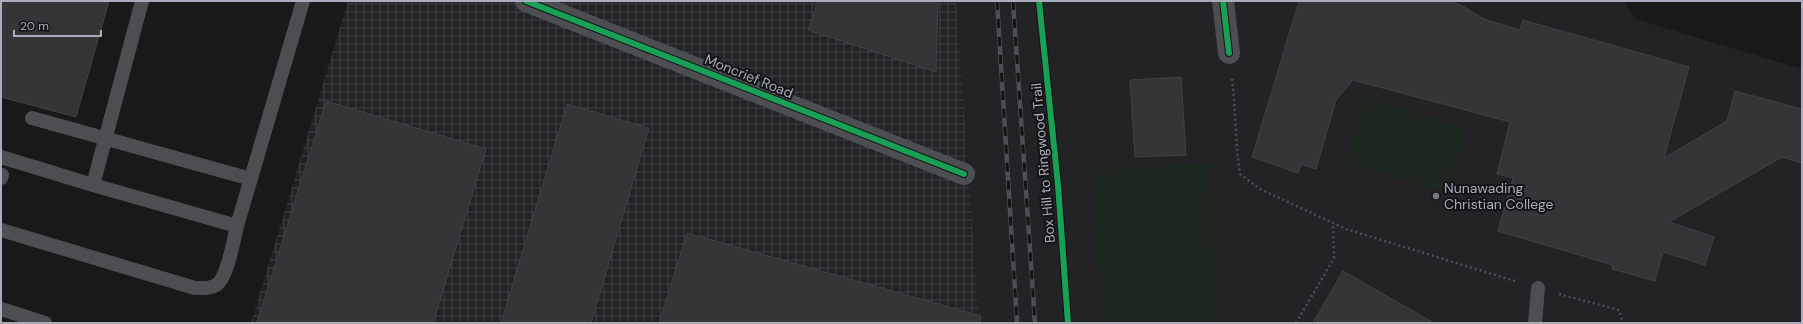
<svg xmlns="http://www.w3.org/2000/svg" width="1803" height="324" viewBox="0 0 1803 324" font-family="'DM Sans',sans-serif">
<defs>
<pattern id="industrial-grid" width="8" height="8" patternUnits="userSpaceOnUse"><rect width="8" height="8" fill="#232225"/><path d="M0 4h8M4 0v8" fill="none" stroke="#403f43"/></pattern>
</defs>
<rect width="100%" height="100%" fill="#191919"/>
<path fill="#232225" d="M 956,1 L 1625,1 L 1635,19 L 1802,69 L 1802,323 L 979,323 Z"/>
<path fill="url(#industrial-grid)" d="M 348,1 L 956,1 L 979,323 L 251,323 Z"/>
<path fill="#1e2720" d="M 1366,98 L 1466,128 L 1447,192 L 1346,162 Z
M 1210,163 L 1219,323 L 1102,323 L 1093,171 Z"/>
<path fill="#353537" stroke="#414245" d="M 1,1 L 109,1 L 76,117 L 1,97 Z
M 818,1 L 938,1 L 936,72 L 808,30 Z
M 1299,1 L 1450,1 L 1464,7 L 1484,19 L 1520,30 L 1523,20 L 1689,67 L 1664,158 L 1727,121 L 1735,91 L 1802,109 L 1802,163 L 1782,157 L 1669,222 L 1714,237 L 1705,265 L 1663,252 L 1655,281 L 1612,269 L 1613,265 L 1498,231 L 1513,178 L 1497,174 L 1510,122 L 1353,80 L 1336,100 L 1316,169 L 1301,164 L 1298,173 L 1252,157 Z
M 1181,77 L 1186,155 L 1135,157 L 1130,80 Z
M 326,101 L 486,149 L 433,323 L 257,323 Z
M 567,104 L 649,128 L 591,323 L 501,323 Z
M 687,233 L 981,316 L 980,323 L 659,323 Z
M 1343,271 L 1434,323 L 1313,323 Z"/>
<g fill="none" stroke-linecap="round" stroke-linejoin="round">
<path stroke="#4f4f54" stroke-width="2.5" stroke-dasharray="2 3" stroke-linecap="butt" d="M 1232,79 C 1236,111 1235,142 1240,174 L 1260,189 L 1346,229 L 1518,282
M 1559,294 L 1619,310 L 1623,323
M 1296,323 L 1334,258 L 1333,223"/>
<path stroke="#4d4e52" stroke-width="14" d="M 32,118 L 251,179
M 1,157 L 93,185
M 1,178 L 2,175
M 237,226 L 303,1
M 1,230 L 195,288 C 202,288 210,289 216,285 C 227,279 234,239 237,226 L 93,185 L 142,1
M 1,309 L 45,323
M 1535,323 L 1538,288"/>
<path stroke="#4d4e52" stroke-width="22" d="M 526,1 L 964,174
M 1223,1 L 1229,53"/>
<g stroke="#4d4e51" stroke-width="4.5">
<path id="rail" d="M 997,1 L 1017,323
M 1013,1 L 1035,323"/>
</g>
<use href="#rail" stroke="#131315" stroke-width="3" stroke-dasharray="9" stroke-linecap="butt"/>
<g stroke="#131315" stroke-width="8">
<path id="cycleway" d="M 526,1 L 964,174
M 1039,1 L 1058,185 L 1068,323
M 1223,1 L 1229,53"/>
</g>
<use href="#cycleway" stroke="#1a9f57" stroke-width="6"/>
</g>
<circle fill="#777982" stroke="#131315" stroke-width="1.5" cx="1436" cy="196" r="4"/>
<g text-anchor="middle" dominant-baseline="central" stroke-width="4" stroke-linejoin="round" paint-order="stroke">
<g font-size="14" fill="#a9adbb" stroke="#131315">
<text transform="translate(749 76) rotate(22)">Moncrief Road</text>
<text transform="translate(1043 163) rotate(-95)">Box Hill to Ringwood Trail</text>
</g>
<g font-size="14" fill="#a9adbb" stroke="#131315" text-anchor="start">
<text x="1444" y="188">Nunawading<tspan x="1444" dy="16">Christian College</tspan></text>
</g>
</g>
<rect width="1803" height="324" fill="none" stroke="#a9adbb" stroke-width="4"/>
<path d="M14 30v6h87v-6" fill="none" stroke="#a9adbb" stroke-width="2"/>
<text x="20" y="30" font-size="12" fill="#a9adbb" stroke="#131315" stroke-width="3" paint-order="stroke">20 m</text>
</svg>
